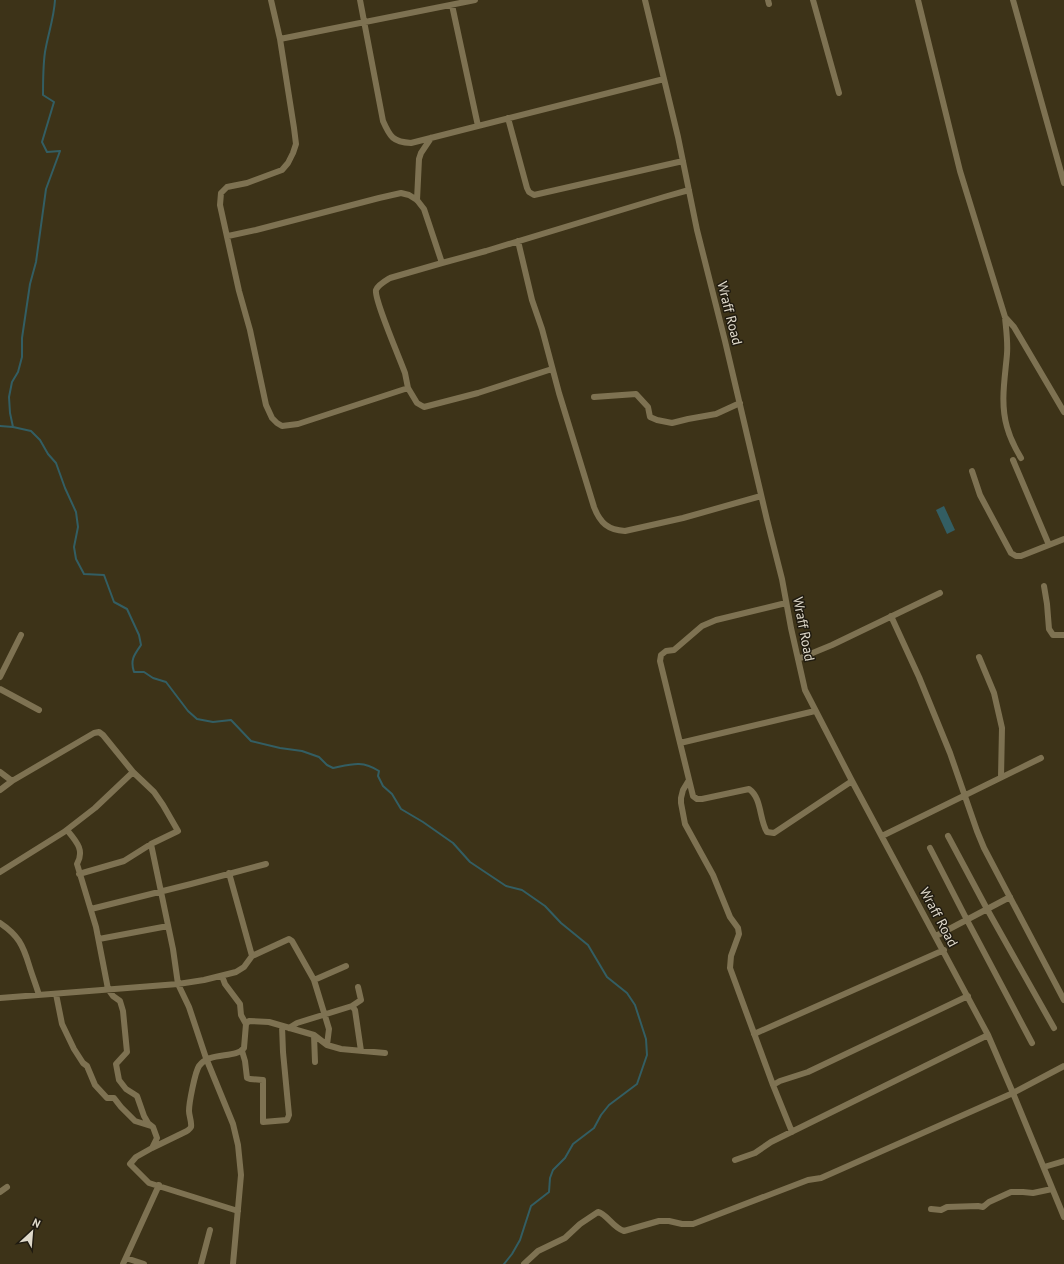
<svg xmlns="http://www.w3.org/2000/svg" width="1064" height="1264" viewBox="0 0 1064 1264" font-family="'PT Sans',sans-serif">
<rect width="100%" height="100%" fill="#3d3318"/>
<path fill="#335e63" d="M 944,506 L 955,530 L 947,534 L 936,510 Z"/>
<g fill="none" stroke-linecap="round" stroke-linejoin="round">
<path stroke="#335e63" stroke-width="2" d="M 0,426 L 13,427 L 31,431 L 40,440 L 48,454 L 56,463 L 65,488 L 76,512 L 78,527 L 74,547 L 76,559 L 84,574 L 104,575 L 114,602 L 127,609 L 139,635 L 141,645 C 134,655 130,660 134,672 L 144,672 L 153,678 L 166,682 L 188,711 L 197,719 L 213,722 L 231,720 L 251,741 L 280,748 L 302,751 L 319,757 L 327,765 L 333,768 C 352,764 362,760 379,771 L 378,776 L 383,786 L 392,794 L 401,809 L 423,822 L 453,843 L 470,862 L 506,886 L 522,890 L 545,906 L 561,923 L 588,945 L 607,977 L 627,993 L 635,1005 L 646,1039 L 647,1055 L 637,1084 L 609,1105 L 601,1115 L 594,1128 L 573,1144 L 565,1158 L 553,1170 L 550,1178 L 549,1192 L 531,1206 L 520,1240 L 512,1254 L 504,1264
M 13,427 L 10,413 L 9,397 L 12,382 L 18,372 L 22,357 L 22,338 L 30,284 L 36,262 L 46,189 L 60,151 L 47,152 L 42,142 L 54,102 L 43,95 C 43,81 43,66 45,52 C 48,34 54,18 55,0"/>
<path stroke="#7e7252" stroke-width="6" d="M 271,0 L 280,39 L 294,128 L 296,144 L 293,153 L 288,163 L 282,170 L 247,183 L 227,187 L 221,193 L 220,205 L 239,291 L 250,330 L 266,405 L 272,418 L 277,423 L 282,426 L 298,424 L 408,388 C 407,383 406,378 405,373 C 400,359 374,299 376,290 C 378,285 385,281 390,278 L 442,263
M 360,0 L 383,121 C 390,137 393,142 411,143 L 664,79
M 645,0 L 678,137 L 697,230 L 725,341 L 767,520 L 782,579 L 791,628 L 805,690 L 852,781 L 988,1035 L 1013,1093 L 1064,1217
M 768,0 L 769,4
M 813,0 L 839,93
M 918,0 L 960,171 L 1005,317 C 1006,329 1008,341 1007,354 C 1005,378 1000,403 1007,427 C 1010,438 1015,448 1021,458
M 1013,0 L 1064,183
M 452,5 L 478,126
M 280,39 L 475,0
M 508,118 L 527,188 L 529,192 L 534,195 L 683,161
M 417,200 L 419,159 L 421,153 L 431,138
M 228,236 L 256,230 L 379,198 L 401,193 L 409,195 L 417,200 L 424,209 L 442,263 L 486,251 L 664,197 L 689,190
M 518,241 L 532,300 L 542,329 L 559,393 L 594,507 C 600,523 608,530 625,531 L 683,518 L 761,496
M 1005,317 L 1014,327 L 1064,412
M 408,388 L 417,403 L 424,407 L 478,393 L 552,369
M 594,397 L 636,394 L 648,407 L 650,417 L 657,420 L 672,423 L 688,419 L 716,414 L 740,403
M 1013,460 L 1049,545
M 972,471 L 980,495 L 1011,553 L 1016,556 L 1021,556 L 1064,539
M 1044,586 L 1047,604 L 1049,629 L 1053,635 L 1064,635
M 786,603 L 716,620 L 702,626 L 674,650 L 666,651 L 661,655 L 660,661 L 693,796 L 697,799 L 702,799 L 749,789 C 762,798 759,819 767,832 L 774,833 L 852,781
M 891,616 L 919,677 L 950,753 L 977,831 L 984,848 L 1064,1000
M 979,657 L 994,693 L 1002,728 L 1001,777
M 798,659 L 832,645 L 940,593
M 0,677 L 21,635
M 0,689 L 39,710
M 680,743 L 815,711
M 0,772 L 12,781
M 689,780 L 683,790 L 681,798 L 681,803 L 685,824 L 713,875 L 730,917 L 738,928 L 739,934 L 731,956 L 730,968 L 773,1085 L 792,1132
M 0,790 L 12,781 L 94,733 L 99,732 L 103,735 L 133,772 L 154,792 L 163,805 L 178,831 L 151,844 L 124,861 L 79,874
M 67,830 C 76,841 85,850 77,864 L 96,927 L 108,989 L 113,996 L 120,1001 L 123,1011 L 127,1052 L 116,1064 L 119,1080 L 126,1089 L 137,1096 L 144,1116 L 148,1123 L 153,1127 L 157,1138 L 152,1148 L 136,1157 L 130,1164 L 149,1183 L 238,1211
M 882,836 L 1041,758
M 948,836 L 987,909 L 1054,1028
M 151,844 L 173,949 L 178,984 L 189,1007 L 206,1058 L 233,1124 L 238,1145 L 241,1175 L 233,1264
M 930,848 L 967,920 L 1032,1043
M 0,872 L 64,832 L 95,808 L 133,772
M 229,873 L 252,956
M 91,909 L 191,884 L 266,864
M 0,923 C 18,935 23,945 29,965 C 32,975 36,985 39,995
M 936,936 L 1010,897
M 99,939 L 168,926
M 314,980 L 346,966
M 56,994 L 62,1024 L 74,1049 L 83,1063 L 87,1066 L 95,1085 L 107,1098 L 114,1098 L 121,1107 L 135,1121 L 151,1126
M 0,998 L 178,984 L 204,980 L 236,972 L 244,967 L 252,956 L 289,939 L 292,941 L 314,980 L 329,1029 L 327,1045
M 352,1006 L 361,1000 L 358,987
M 246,1024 L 249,1021 L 269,1022 L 314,1035 L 327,1045 L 341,1049 L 385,1053
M 289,1028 L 297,1023 L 352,1006 L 355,1010 L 361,1051
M 754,1034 L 944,950
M 314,1035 L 315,1062
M 242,1051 L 245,1061 L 247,1078 L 250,1079 L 263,1080 L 263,1122 L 287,1120 L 289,1115 L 283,1052 L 282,1026
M 773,1085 L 780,1081 L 808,1072 L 968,996
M 152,1148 L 187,1131 C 188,1130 190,1129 191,1127 C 192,1122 189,1116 189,1111 C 189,1103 195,1072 199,1066 C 209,1051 236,1059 244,1048 L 246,1024 L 241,1015 L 240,1004 L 225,984 L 222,976
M 735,1160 L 755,1153 L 771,1142 L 988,1035
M 1044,1167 L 1064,1161
M 0,1192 L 7,1187
M 931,1209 L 941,1210 L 947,1207 L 978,1206 L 983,1207 L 989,1202 L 1011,1192 L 1023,1192 L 1033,1193 L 1052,1189
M 126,1258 L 144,1264
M 123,1264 L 159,1185
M 201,1264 L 210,1230
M 524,1264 L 538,1251 L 565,1238 L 580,1224 L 598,1212 C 607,1214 613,1228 624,1231 L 659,1221 L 669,1221 L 682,1224 L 693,1224 L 808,1180 L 821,1178 L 1013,1093 L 1064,1066"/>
</g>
<g text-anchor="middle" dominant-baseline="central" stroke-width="3" stroke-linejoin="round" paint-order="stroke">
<g font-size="14" fill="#dfd9ca" stroke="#201b10">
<text transform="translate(730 313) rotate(76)">Wraff Road</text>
<text transform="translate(804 629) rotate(79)">Wraff Road</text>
<text transform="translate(939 917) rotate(62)">Wraff Road</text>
</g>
</g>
<g transform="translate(32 1232) rotate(26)" stroke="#201b10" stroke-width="3" paint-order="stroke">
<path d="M0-3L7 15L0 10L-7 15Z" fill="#dfd9ca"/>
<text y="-6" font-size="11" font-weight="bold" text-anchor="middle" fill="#dfd9ca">N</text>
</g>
</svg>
